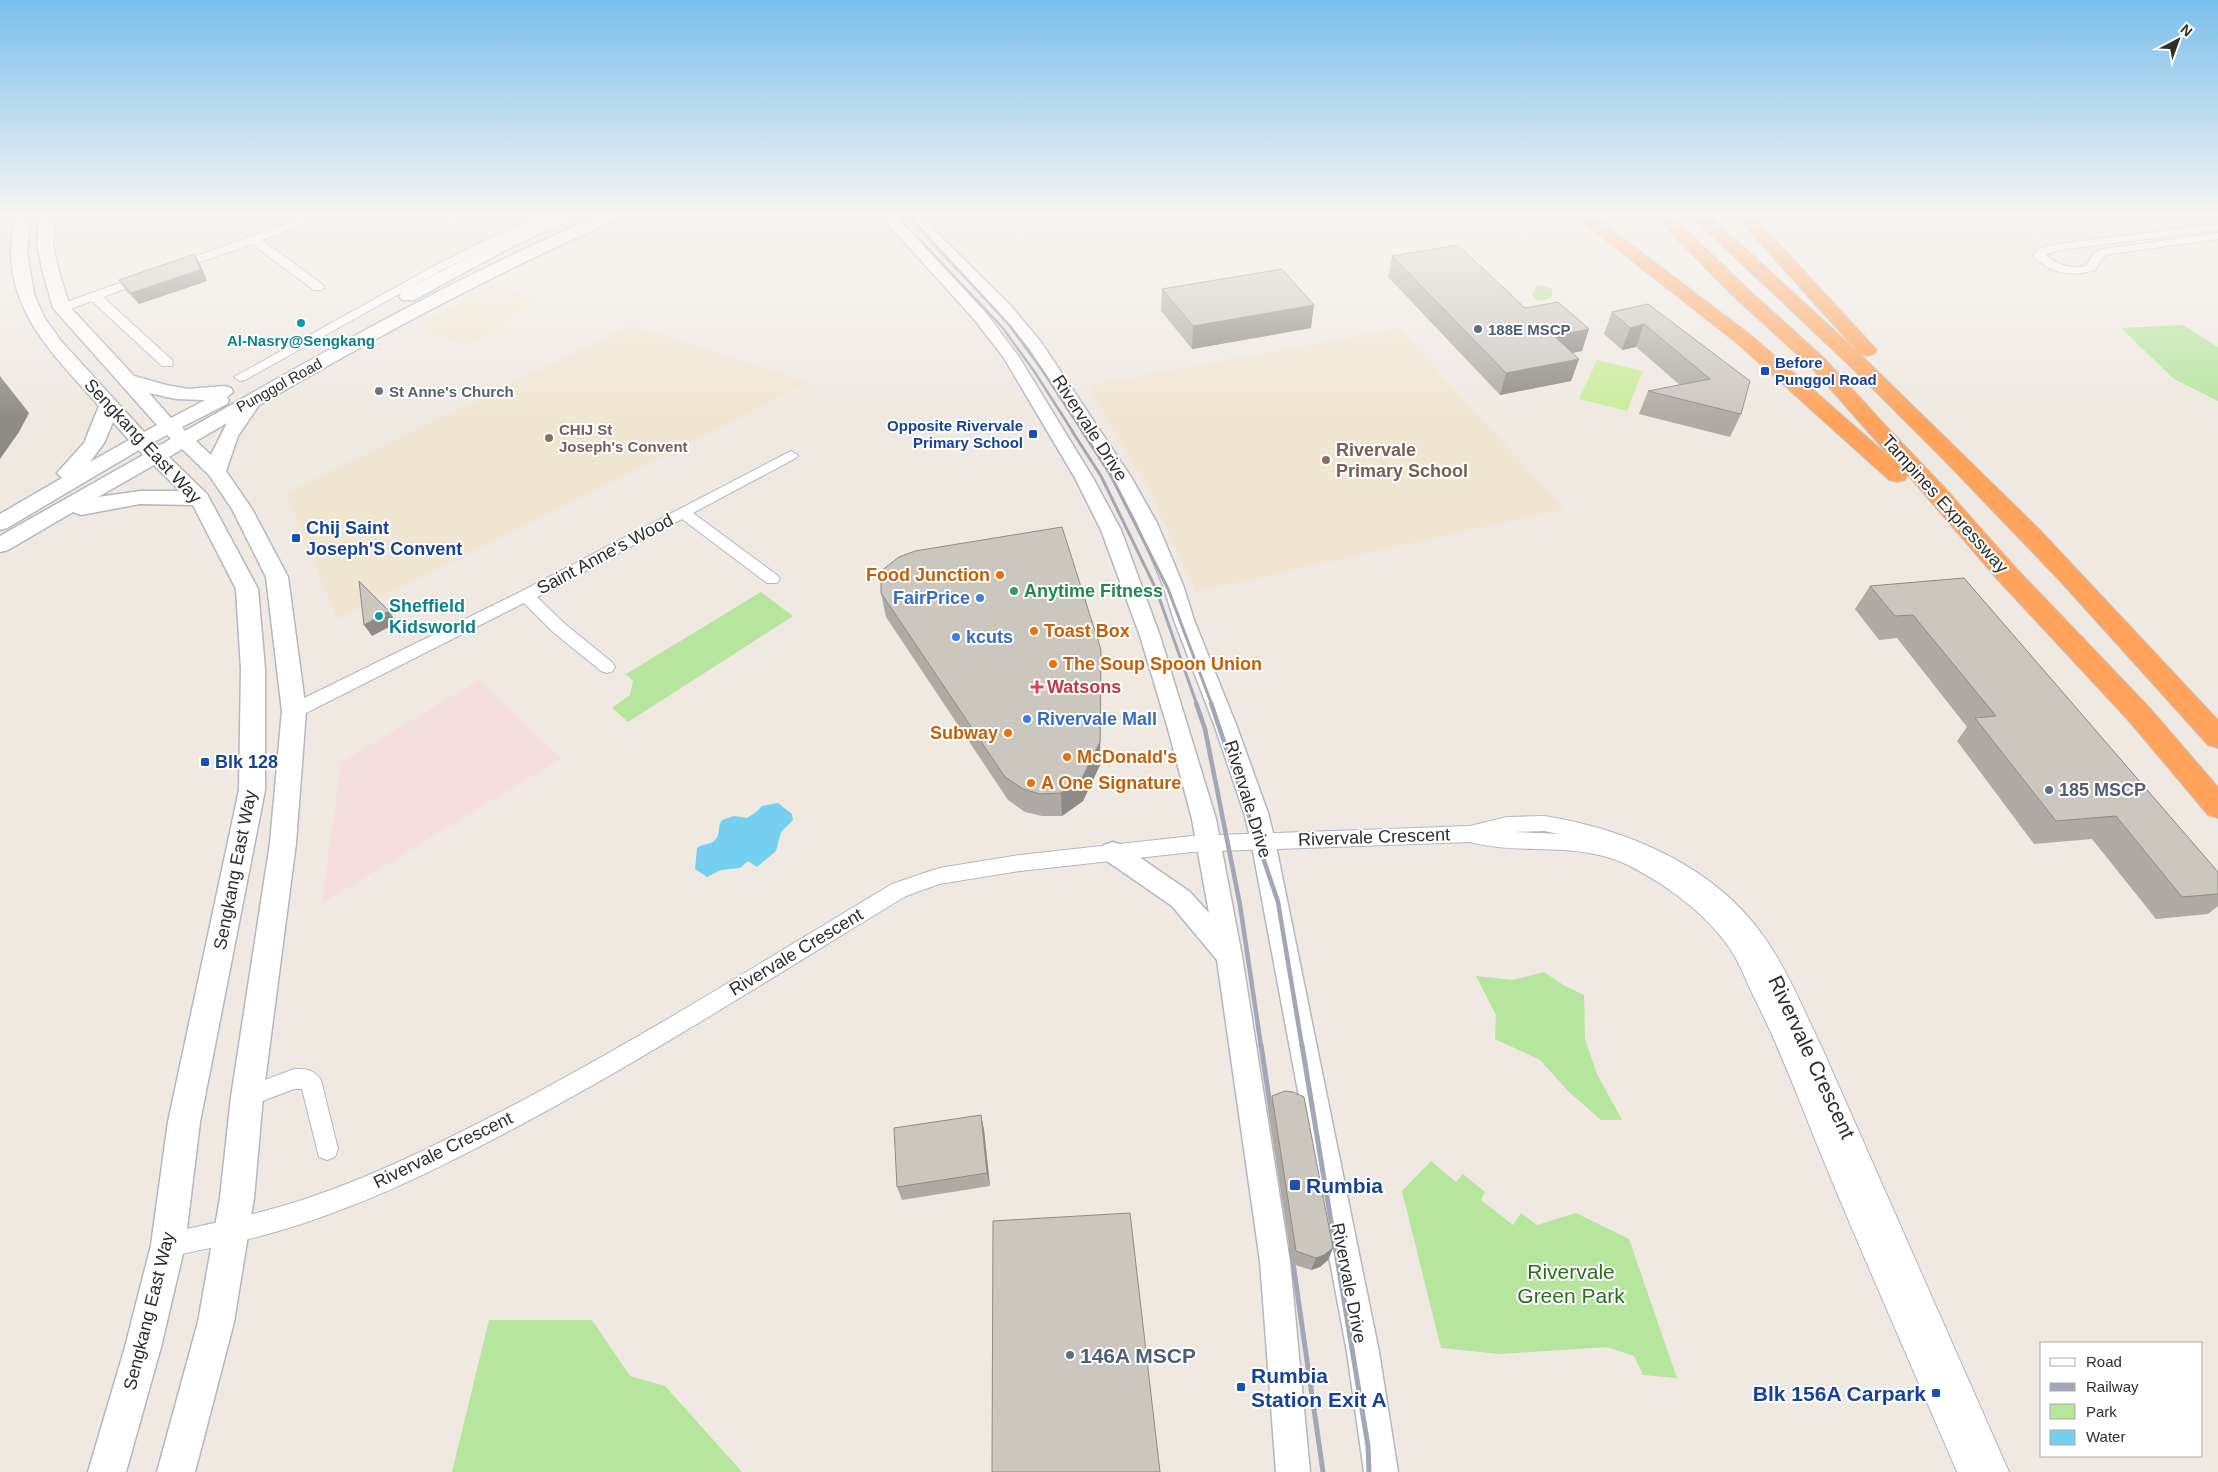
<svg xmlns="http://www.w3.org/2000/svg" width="2218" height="1472" viewBox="0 0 2218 1472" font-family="Helvetica,sans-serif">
<rect width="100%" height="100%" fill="#efe9e1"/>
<path fill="#f0e6d1" d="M 492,285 L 538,300 L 467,346 L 418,327 Z
M 631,325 L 809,383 L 337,619 L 286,493 Z
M 1399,328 L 1564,509 L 1196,592 L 1147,486 L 1088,386 Z"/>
<path fill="#f5dfe0" d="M 479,680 L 561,759 L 322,903 L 341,762 Z"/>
<path fill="#b6e59e" d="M 1541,285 L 1552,289 L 1552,297 L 1543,301 L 1536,300 L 1532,295 L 1535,287 Z
M 2183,325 L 2218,347 L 2218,401 L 2174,379 L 2121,328 Z
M 761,592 L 793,616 L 628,722 L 612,708 L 630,695 L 633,681 L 626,674 Z
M 1544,972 L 1565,986 L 1584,995 L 1585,1039 L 1597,1074 L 1622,1120 L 1601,1120 L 1569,1092 L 1540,1060 L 1495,1039 L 1496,1015 L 1476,976 L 1513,980 Z
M 1431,1161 L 1456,1182 L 1463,1174 L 1485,1192 L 1481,1200 L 1513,1225 L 1521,1213 L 1537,1225 L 1576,1213 L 1629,1239 L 1677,1378 L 1643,1375 L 1634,1356 L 1607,1347 L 1500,1354 L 1441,1348 L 1402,1191 Z
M 489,1320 L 592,1320 L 630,1376 L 665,1386 L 742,1472 L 452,1472 Z"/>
<path fill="#c9ec9a" d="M 1597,360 L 1643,371 L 1627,411 L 1579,399 Z"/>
<path fill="#75cff0" d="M 778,803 L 792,814 L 793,820 L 781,832 L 776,851 L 757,867 L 748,861 L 740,868 L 721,870 L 707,877 L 695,869 L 697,848 C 703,843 710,846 716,839 C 721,833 717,826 722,820 L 734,816 L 747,818 L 756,812 L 762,806 Z"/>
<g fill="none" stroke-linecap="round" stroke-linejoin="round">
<g stroke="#b4b7c1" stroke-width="2">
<path id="minor" d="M 315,213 L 332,213 L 262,240 L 322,284 L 324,287 L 322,290 L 314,290 L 252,244 L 180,269 L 172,269 L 170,267 L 172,265 Z
M 432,213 L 445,213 L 459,223 L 457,225 L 449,225 Z
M 542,213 L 558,213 L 442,270 L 245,380 L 240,381 L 234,377 L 434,266 Z
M 2218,224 L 2218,230 L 2058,250 L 2046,255 C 2057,265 2071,269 2086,266 L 2094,253 L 2103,249 L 2218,233 L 2218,239 L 2110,254 L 2103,257 L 2095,270 C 2074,277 2048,274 2033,255 L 2040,248 L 2058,244 Z
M 145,274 L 149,276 L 151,278 L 149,280 L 103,297 L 172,360 L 173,363 L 172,366 L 162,366 L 92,301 L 62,312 L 56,308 L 58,305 Z
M 791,451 L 798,455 L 796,458 L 693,513 L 777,575 L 780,579 L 777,583 L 767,583 L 682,519 L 537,597 L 565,624 L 613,663 L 615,667 L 613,671 L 607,673 L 601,671 L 553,632 L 524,603 L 300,716 L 294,717 L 288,716 L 285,711 L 288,706 L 520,592 Z
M 1544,816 C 1627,829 1715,866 1764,937 C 1788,971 1804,1011 1822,1048 L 2009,1472 L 1957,1472 C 1914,1371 1869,1270 1827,1169 C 1803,1111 1782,1052 1754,997 C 1746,981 1740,964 1731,950 C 1706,913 1667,885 1628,865 C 1577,840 1522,856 1470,842 L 1192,852 L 1020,871 L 939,884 L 906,896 C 779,973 655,1053 524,1123 C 456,1160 386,1195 313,1220 C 266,1237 217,1246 168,1257 L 160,1253 L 156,1245 L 160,1237 L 168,1233 C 217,1222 266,1213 314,1196 C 381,1173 446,1140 510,1107 C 640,1039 765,960 892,884 L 939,868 L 1020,855 L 1192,836 L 1470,826 L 1507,817 ZM 1544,831 L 1559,834 L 1514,832 Z
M 294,1069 C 307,1069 313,1069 321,1080 L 338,1149 L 335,1157 L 327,1160 L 319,1157 L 302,1089 L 294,1089 L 247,1107 L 239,1104 L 236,1097 L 239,1090 Z"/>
</g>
<g stroke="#b4b7c1" stroke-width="3">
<path id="tertiary" d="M 878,213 L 893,213 L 986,313 L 1019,357 L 1093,478 L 1121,530 L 1160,636 L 1216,819 L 1242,956 L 1290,1261 L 1310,1472 L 1276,1472 L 1260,1261 L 1217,960 L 1172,906 L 1104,859 L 1101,852 L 1104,845 L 1113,842 L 1122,845 L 1190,892 L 1209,913 L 1192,819 L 1168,729 L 1140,636 L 1101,530 L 1075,478 L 1004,358 L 974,319 Z
M 902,213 L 917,213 L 1010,305 L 1041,342 L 1131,477 L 1157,523 L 1183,585 L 1194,620 L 1237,727 L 1268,813 L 1275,841 L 1379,1352 L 1398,1472 L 1364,1472 L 1347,1352 L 1251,841 L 1244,813 L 1215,727 L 1174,620 L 1163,585 L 1137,523 L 1113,477 L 1029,348 L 998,311 Z"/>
</g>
<g stroke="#b4b7c1" stroke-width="3">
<path id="secondary" d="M 15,213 L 31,213 L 27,252 L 34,294 L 44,317 L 61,341 L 144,432 L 157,425 L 53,308 L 42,269 L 37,244 L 39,213 L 55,213 L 53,244 L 58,269 L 70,307 L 134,376 L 166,385 L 188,389 L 224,386 L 231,388 L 233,392 L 227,397 L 229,400 L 227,404 L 182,427 L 185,431 C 322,353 460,274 606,213 L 627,213 L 626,216 C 499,270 378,336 259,405 L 238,436 L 226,471 L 252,509 L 288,577 L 306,711 L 296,843 L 263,1097 L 254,1198 L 234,1322 L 195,1472 L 157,1472 L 198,1322 L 220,1198 L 231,1097 L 270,843 L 282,711 L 266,577 L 232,509 L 209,475 L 182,449 L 169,457 L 207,494 L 258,589 L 265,669 L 265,790 L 200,1122 L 185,1245 L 161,1347 L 126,1472 L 88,1472 L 125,1347 L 151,1245 L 168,1122 L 239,790 L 241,669 L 236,589 L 193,505 L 140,504 L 81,515 L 73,512 L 8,550 L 0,552 L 0,536 L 143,455 L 139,450 L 7,528 L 0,530 L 0,514 L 62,478 L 57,473 L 84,443 L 99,406 C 58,359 12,318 11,252 C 11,239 14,226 15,213 ZM 149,393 L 176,399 L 205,400 L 171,418 ZM 113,422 L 129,440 L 90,462 L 104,443 ZM 227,423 L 211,455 L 196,441 ZM 167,435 L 171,439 L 158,446 L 154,442 ZM 154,465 L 180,491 L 140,491 L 98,497 Z
M 560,213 L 581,213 L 580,216 L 513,246 L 414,300 L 402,300 L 399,296 L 402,292 L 501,240 Z"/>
</g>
<g stroke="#c9c9c9" stroke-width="2">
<path id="motorway" d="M 1571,213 L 1590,213 L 1752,336 L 1893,460 L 1811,367 L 1733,296 L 1651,213 L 1669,213 L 1747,288 L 1825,359 L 1885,425 L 1945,488 L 2015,567 L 2148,706 L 2218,787 L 2218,818 L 2208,815 L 2128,720 L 1997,579 L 1908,475 L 1905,480 L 1897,482 L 1889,480 L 1738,344 Z
M 1688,213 L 1707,213 L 1859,353 L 1733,213 L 1751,213 L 1877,350 L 1874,354 L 1867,356 L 1860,354 L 2039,529 L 2218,720 L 2218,748 L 2208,745 L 2060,581 L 1945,461 L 1853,369 Z"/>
</g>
<use href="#minor" fill="#fff" fill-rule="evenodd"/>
<use href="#tertiary" fill="#fff" fill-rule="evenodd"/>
<use href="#secondary" fill="#fff" fill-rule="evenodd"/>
<use href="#motorway" fill="#ffa35c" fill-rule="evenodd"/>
<path stroke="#a3a6b8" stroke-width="2.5" d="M 896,213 L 908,227
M 906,213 L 1010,326 L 1042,370 L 1083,432
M 920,240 L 1002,327 L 1034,371 L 1073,432"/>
<path stroke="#a3a6b8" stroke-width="3" d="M 1072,431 L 1101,476 L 1156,589 L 1197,705
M 1082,431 L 1110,474 L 1168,589 L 1212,705"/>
<path stroke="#a3a6b8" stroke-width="4.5" d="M 1196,703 L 1205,729 L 1240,905 L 1261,1046
M 1211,703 L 1278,902 L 1302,1046"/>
<path stroke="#a3a6b8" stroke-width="5" d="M 1261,1045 L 1272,1118
M 1302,1045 L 1368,1446 L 1369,1472
M 1291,1249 L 1323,1472"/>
</g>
<path fill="#afaba4" d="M 1392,256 L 1582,351 L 1572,353 L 1579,359 L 1571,381 L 1500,395 L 1388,277 Z
M 201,266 L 207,281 L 139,304 L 126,291 L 119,280 Z
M 1162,289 L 1311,328 L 1192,349 L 1161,311 Z
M 1648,304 L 1741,414 L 1730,437 L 1639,414 L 1648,391 L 1680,385 L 1636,347 L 1622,350 L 1604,334 L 1612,312 Z
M 1964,578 L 2218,872 L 2218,906 L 2208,914 L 2156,919 L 2092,839 L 2034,844 L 1957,741 L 1967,727 L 1897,638 L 1879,640 L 1855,609 L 1870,586 Z
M 881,593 L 1101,673 L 1100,765 L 1083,801 L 1062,816 L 1042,816 L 1025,812 L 1008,800 L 886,617 Z
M 1272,1096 L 1333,1248 L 1328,1260 L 1320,1267 L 1311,1270 L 1292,1264 L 1268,1110 Z
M 981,1115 L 984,1130 L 990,1186 L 902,1200 L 897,1187 Z"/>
<path fill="#8e8b86" d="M 195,254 L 201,266 L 207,281 L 139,304 L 131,293 Z
M 1314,305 L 1311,328 L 1192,349 L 1193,326 Z
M 1644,324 L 1636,347 L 1622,350 L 1630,328 Z
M 1589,329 L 1582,351 L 1548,358 L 1554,336 Z
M 1579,359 L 1571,381 L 1500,395 L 1506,373 Z
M 0,376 L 29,413 L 19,432 L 0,459 Z
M 389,611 L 397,623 L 372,636 L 364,625 Z
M 1101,650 L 1100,765 L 1083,801 L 1062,816 L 1061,793 Z
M 981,1115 L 984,1130 L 990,1186 L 987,1173 Z
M 1333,1248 L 1328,1260 L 1320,1267 L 1311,1270 L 1316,1258 Z"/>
<path fill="#cbc7bf" stroke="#8e8b86" d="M 1458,245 L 1525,308 L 1558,302 L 1589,329 L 1554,336 L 1579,359 L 1506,373 L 1392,256 Z
M 195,254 L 200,270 L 131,293 L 119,280 Z
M 1282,269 L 1314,305 L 1193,326 L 1162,289 Z
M 1648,304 L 1750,381 L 1741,414 L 1648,391 L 1710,379 L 1644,324 L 1630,328 L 1612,312 Z
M 1062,527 L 1101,650 L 1100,742 L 1082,778 L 1061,793 L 1040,794 L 1023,789 L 1005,777 L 881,593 L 881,571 L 899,557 L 915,551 Z
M 1964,578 L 2218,872 L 2218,894 L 2182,897 L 2116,816 L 2056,821 L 1975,718 L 1996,716 L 1913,615 L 1895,616 L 1870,586 Z
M 359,581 L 389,611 L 364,625 Z
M 1285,1091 L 1293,1092 L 1304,1097 L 1333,1248 L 1324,1255 L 1316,1258 L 1296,1251 L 1272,1096 Z
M 981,1115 L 987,1173 L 897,1187 L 894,1128 Z
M 1130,1213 L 1160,1472 L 992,1472 L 993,1221 Z"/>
<linearGradient id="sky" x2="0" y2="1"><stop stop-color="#7abfeb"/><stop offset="0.51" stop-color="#f8f5f2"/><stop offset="1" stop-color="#f8f5f2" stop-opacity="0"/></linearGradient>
<rect width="2218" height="420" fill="url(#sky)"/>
<g fill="#0f9aa8" stroke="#fff" stroke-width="2">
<circle cx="301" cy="323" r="5"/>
<circle cx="379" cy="616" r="5"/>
</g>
<g fill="#5c6f8a" stroke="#fff" stroke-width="2">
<circle cx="1478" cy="329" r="5"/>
<circle cx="2049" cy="790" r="5"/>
<circle cx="1070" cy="1355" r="5"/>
</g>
<g fill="#1a4fb4" stroke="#fff" stroke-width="2">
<rect x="1760" y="366" width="10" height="10" rx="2.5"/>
<rect x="1028" y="429" width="10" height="10" rx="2.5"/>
<rect x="291" y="533" width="10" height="10" rx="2.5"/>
<rect x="200" y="757" width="10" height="10" rx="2.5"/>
<rect x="1289" y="1179" width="12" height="12" rx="2.5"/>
<rect x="1236" y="1382" width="10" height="10" rx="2.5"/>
<rect x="1931" y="1388" width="10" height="10" rx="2.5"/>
</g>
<circle fill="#6b7280" stroke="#fff" stroke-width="2" cx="379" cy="391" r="5"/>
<g fill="#8d6e63" stroke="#fff" stroke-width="2">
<circle cx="549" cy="438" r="5"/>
<circle cx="1326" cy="460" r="5"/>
</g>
<g fill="#e8710a" stroke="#fff" stroke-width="2">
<circle cx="1000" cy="575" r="5"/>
<circle cx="1034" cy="631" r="5"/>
<circle cx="1053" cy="664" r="5"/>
<circle cx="1008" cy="733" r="5"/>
<circle cx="1067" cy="757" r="5"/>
<circle cx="1031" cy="783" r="5"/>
</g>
<circle fill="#2e9e5b" stroke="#fff" stroke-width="2" cx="1014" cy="591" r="5"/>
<g fill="#3f7fe0" stroke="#fff" stroke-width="2">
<circle cx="980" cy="598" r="5"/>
<circle cx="956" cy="637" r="5"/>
<circle cx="1027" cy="719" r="5"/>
</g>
<path fill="#e0444e" stroke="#fff" stroke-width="2" d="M1034.5 679.5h5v5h5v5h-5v5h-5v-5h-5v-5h5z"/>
<g text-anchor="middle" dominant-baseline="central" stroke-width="4" stroke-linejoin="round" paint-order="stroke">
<g font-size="15" font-weight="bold" fill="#4e5e75" stroke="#fff" text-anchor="start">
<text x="1488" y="329">188E MSCP</text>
</g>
<g font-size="15" font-weight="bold" fill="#0d838f" stroke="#fff">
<text x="301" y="340">Al-Nasry@Sengkang</text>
</g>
<g font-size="15" font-weight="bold" fill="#164399" stroke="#fff" text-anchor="start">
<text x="1775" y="362">Before<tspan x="1775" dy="17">Punggol Road</tspan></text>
<text x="1023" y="425" text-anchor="end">Opposite Rivervale<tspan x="1023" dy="17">Primary School</tspan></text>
</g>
<g font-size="15" fill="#2e2e2e" stroke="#fff">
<text transform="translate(279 385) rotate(-29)">Punggol Road</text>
</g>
<g font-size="15" font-weight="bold" fill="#5b616d" stroke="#fff" text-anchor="start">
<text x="389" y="391">St Anne's Church</text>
</g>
<g font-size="15" font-weight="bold" fill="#785e54" stroke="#fff" text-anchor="start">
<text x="559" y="429">CHIJ St<tspan x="559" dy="17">Joseph's Convent</tspan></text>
</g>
<g font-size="18" fill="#2e2e2e" stroke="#fff">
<text transform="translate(1090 428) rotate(57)">Rivervale Drive</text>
<text transform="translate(143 441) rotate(47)">Sengkang East Way</text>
<text transform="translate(1945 504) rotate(48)">Tampines Expressway</text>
<text transform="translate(605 554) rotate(-28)">Saint Anne's Wood</text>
<text transform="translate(1248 799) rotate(73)">Rivervale Drive</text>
<text transform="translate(1374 837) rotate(-2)">Rivervale Crescent</text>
<text transform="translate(235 870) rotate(-79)">Sengkang East Way</text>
<text transform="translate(796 952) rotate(-31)">Rivervale Crescent</text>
<text transform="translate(443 1150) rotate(-26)">Rivervale Crescent</text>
<text transform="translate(1349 1283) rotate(79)">Rivervale Drive</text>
<text transform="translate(149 1311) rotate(-76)">Sengkang East Way</text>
</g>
<g font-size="18" font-weight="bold" fill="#785e54" stroke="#fff" text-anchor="start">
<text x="1336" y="450">Rivervale<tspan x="1336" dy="21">Primary School</tspan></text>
</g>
<g font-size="18" font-weight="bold" fill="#164399" stroke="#fff" text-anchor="start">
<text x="306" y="528">Chij Saint<tspan x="306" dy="21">Joseph'S Convent</tspan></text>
<text x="215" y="762">Blk 128</text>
</g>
<g font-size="18" font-weight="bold" fill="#c56008" stroke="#fff" text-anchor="start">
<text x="990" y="575" text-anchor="end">Food Junction</text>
<text x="1044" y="631">Toast Box</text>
<text x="1063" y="664">The Soup Spoon Union</text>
<text x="998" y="733" text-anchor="end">Subway</text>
<text x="1077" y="757">McDonald's</text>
<text x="1041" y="783">A One Signature</text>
</g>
<g font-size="18" font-weight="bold" fill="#27864d" stroke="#fff" text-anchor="start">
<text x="1024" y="591">Anytime Fitness</text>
</g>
<g font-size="18" font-weight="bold" fill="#366cbe" stroke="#fff" text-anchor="start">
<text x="970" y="598" text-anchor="end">FairPrice</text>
<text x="966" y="637">kcuts</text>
<text x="1037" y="719">Rivervale Mall</text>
</g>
<g font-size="18" font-weight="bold" fill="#0d838f" stroke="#fff" text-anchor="start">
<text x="389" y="606">Sheffield<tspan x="389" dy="21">Kidsworld</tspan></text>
</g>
<g font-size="18" font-weight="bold" fill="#be3a42" stroke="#fff" text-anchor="start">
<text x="1047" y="687">Watsons</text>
</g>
<g font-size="18" font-weight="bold" fill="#4e5e75" stroke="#fff" text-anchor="start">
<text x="2059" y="790">185 MSCP</text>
</g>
<g font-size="21" fill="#2e2e2e" stroke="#fff">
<text transform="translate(1812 1057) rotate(65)">Rivervale Crescent</text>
</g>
<g font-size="21" font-weight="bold" fill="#164399" stroke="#fff" text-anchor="start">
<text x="1306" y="1185">Rumbia</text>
<text x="1251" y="1375">Rumbia<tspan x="1251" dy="24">Station Exit A</tspan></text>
<text x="1926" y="1393" text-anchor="end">Blk 156A Carpark</text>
</g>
<g font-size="21" fill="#2c6e1b" stroke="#fff">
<text x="1571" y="1271">Rivervale<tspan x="1571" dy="24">Green Park</tspan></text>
</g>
<g font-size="21" font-weight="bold" fill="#4e5e75" stroke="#fff" text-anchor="start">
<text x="1080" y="1355">146A MSCP</text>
</g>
</g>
<rect x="2040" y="1342" width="162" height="115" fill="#ffffff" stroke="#ababab"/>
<rect x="2050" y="1358" width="25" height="8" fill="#ffffff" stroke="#ababab"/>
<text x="2086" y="1367" font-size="15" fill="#2e2e2e">Road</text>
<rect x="2050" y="1383" width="25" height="8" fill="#a3a6b8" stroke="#ababab"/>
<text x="2086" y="1392" font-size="15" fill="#2e2e2e">Railway</text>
<rect x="2050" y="1404" width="25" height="15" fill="#b6e59e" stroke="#ababab"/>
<text x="2086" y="1417" font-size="15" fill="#2e2e2e">Park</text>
<rect x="2050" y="1430" width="25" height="15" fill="#75cff0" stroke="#ababab"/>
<text x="2086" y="1442" font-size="15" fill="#2e2e2e">Water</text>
<g transform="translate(2178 40) rotate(41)" stroke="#ffffff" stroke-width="4" paint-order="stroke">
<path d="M0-4L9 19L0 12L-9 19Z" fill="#2e2e2e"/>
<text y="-8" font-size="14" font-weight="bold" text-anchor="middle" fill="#2e2e2e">N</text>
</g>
</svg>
